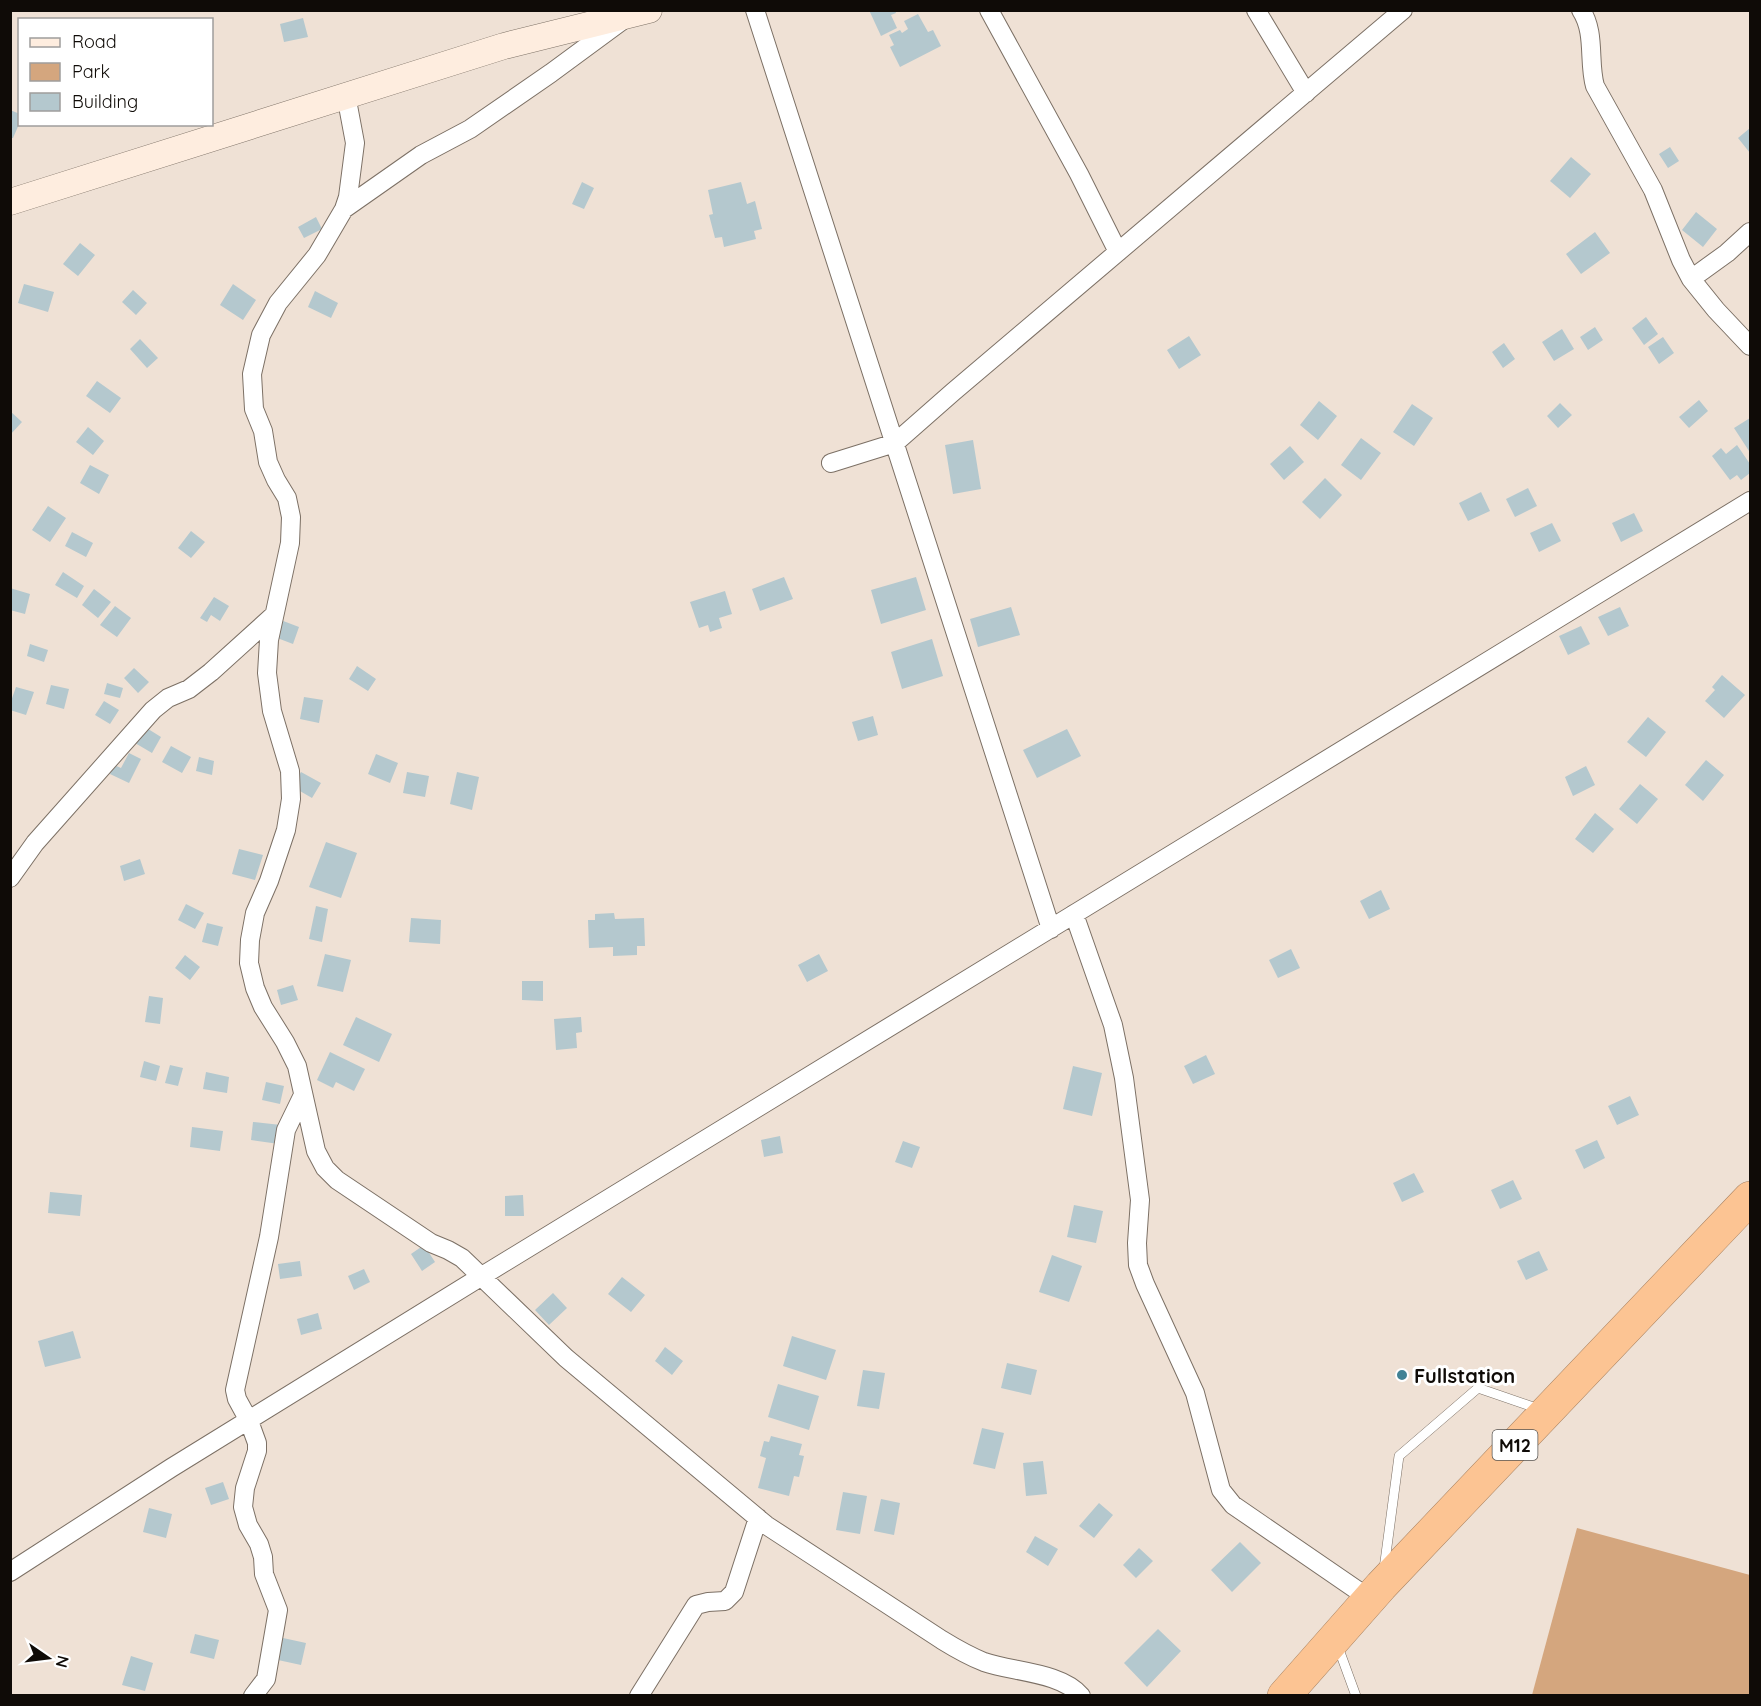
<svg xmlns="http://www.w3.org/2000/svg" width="1761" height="1706" viewBox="0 0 1761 1706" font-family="Quicksand,sans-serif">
<rect width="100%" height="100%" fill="#efe1d5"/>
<path fill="#d4a67e" d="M 1577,1528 L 1750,1575 L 1750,1695 L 1532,1695 Z"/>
<path fill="#b4c8ce" d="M 869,10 L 895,10 L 896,13 L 891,15 L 897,28 L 881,36 Z
M 918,14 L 928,32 L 933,30 L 941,46 L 900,67 L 890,47 L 894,45 L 889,35 L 900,30 L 902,33 L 908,29 L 904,21 Z
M 303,18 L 308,37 L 284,42 L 280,24 Z
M 10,110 L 20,114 L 20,122 L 13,138 L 10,138 Z
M 1750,128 L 1750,153 L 1738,138 Z
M 1670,147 L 1679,161 L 1668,168 L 1659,154 Z
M 1571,157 L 1591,174 L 1570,198 L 1550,181 Z
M 582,182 L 594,188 L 584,209 L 572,204 Z
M 741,182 L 747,204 L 755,201 L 762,229 L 754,231 L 756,239 L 724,247 L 722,237 L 715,238 L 709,215 L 713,214 L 708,190 Z
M 1696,212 L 1717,229 L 1703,247 L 1682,230 Z
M 316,217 L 322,229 L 304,238 L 298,227 Z
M 1595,232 L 1610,253 L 1581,274 L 1566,254 Z
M 80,243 L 95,255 L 78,276 L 63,264 Z
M 24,284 L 54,292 L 48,312 L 18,303 Z
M 233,284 L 256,300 L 243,320 L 220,305 Z
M 133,290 L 147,303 L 136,315 L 122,302 Z
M 315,291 L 338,303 L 331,318 L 308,307 Z
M 1646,317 L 1658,334 L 1644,345 L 1632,328 Z
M 1595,327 L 1603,340 L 1588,350 L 1580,337 Z
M 1562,329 L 1574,349 L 1554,361 L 1542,342 Z
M 1189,336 L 1201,355 L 1179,369 L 1167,350 Z
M 1663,337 L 1674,353 L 1659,364 L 1648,347 Z
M 140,339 L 158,358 L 147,368 L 130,349 Z
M 1504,343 L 1515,359 L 1503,368 L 1492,352 Z
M 97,381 L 121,398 L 110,413 L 86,396 Z
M 1699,400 L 1708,411 L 1689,428 L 1679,417 Z
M 1319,401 L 1337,416 L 1318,440 L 1300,425 Z
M 1560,403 L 1572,415 L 1558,428 L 1547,416 Z
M 1412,404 L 1433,418 L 1414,446 L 1393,432 Z
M 10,411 L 22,422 L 10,435 Z
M 1750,418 L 1750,450 L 1749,451 L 1734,428 Z
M 88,427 L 104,441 L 93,455 L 76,442 Z
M 1361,438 L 1381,453 L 1361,480 L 1341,465 Z
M 973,440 L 981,489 L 953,494 L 945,445 Z
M 1737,445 L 1750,464 L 1750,473 L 1741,480 L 1737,475 L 1730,480 L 1712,456 L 1721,448 L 1726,454 Z
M 1290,446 L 1304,462 L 1284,480 L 1270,464 Z
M 90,465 L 109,475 L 99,494 L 80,483 Z
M 1325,478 L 1342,495 L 1320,519 L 1302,502 Z
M 1528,488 L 1537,506 L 1515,517 L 1506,499 Z
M 1481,492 L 1490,511 L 1468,521 L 1459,503 Z
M 48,506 L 66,518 L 50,542 L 32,530 Z
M 1634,513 L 1643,531 L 1621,542 L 1612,523 Z
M 1552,523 L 1561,541 L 1539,552 L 1530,533 Z
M 191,531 L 205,542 L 191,558 L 178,548 Z
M 72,532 L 93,543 L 86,557 L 65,546 Z
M 63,572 L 84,586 L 77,598 L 55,585 Z
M 784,577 L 793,599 L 760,611 L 752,589 Z
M 916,577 L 926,610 L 881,624 L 871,590 Z
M 10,588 L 30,594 L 25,614 L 10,610 Z
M 94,589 L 111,602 L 98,618 L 82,605 Z
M 725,591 L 732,614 L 719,618 L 722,628 L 710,632 L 708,625 L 699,628 L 690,602 Z
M 214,597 L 229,606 L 220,621 L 211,615 L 207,622 L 200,618 Z
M 115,606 L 131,618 L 117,637 L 100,625 Z
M 1011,607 L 1020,635 L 978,647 L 970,619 Z
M 1620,607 L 1629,626 L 1608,636 L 1598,617 Z
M 278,619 L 299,627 L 293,644 L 272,636 Z
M 1581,626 L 1590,644 L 1568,655 L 1559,636 Z
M 932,639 L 943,676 L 902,689 L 891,652 Z
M 30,644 L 48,650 L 44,662 L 27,656 Z
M 357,666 L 376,679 L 368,691 L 349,679 Z
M 134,668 L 149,682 L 138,693 L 124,678 Z
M 1722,675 L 1745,695 L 1724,718 L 1705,701 L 1715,690 L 1712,687 Z
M 107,683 L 123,688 L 120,698 L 104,694 Z
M 51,685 L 69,689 L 64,709 L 46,704 Z
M 16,687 L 34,692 L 26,715 L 10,710 L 10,704 Z
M 304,697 L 323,700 L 319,723 L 300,719 Z
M 104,701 L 119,710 L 110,724 L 95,715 Z
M 873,716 L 878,735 L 858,741 L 852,722 Z
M 1648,717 L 1666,732 L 1646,757 L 1627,742 Z
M 145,727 L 161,737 L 152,753 L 135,743 Z
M 1067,729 L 1081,756 L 1037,778 L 1023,750 Z
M 171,746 L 191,757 L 182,773 L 162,762 Z
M 129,753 L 141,759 L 129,783 L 110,774 L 114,765 L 121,768 Z
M 376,754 L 398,763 L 390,783 L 368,774 Z
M 199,757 L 214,761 L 212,775 L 196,771 Z
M 1706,760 L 1724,775 L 1703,801 L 1685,785 Z
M 1586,766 L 1595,785 L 1573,796 L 1565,777 Z
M 301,772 L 321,783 L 312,798 L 293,787 Z
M 407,772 L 429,776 L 425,797 L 403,793 Z
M 457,772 L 479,777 L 472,810 L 450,804 Z
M 1640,784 L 1658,799 L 1637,824 L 1619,809 Z
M 1595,813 L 1614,829 L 1593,853 L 1575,839 Z
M 326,842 L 357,853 L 341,898 L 309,887 Z
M 239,849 L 263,855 L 255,880 L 232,874 Z
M 140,859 L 145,874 L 124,881 L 120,866 Z
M 1381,890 L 1390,909 L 1369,919 L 1360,901 Z
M 186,904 L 204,913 L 195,929 L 178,920 Z
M 316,906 L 328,909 L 322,942 L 309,939 Z
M 614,913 L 615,919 L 644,918 L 645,946 L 637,946 L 637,955 L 613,956 L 613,947 L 589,948 L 588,920 L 595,920 L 595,914 Z
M 411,918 L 441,920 L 440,944 L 409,942 Z
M 207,923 L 223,927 L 218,946 L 202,942 Z
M 1291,949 L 1300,968 L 1278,978 L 1269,960 Z
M 325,954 L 351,960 L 343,992 L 317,986 Z
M 819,954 L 828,971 L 807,982 L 798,965 Z
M 185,955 L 200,967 L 190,980 L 175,968 Z
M 522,981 L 543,981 L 543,1001 L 522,1000 Z
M 293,985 L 298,1000 L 281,1005 L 277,990 Z
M 149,996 L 163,998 L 160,1024 L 145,1022 Z
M 356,1017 L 392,1034 L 379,1062 L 343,1045 Z
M 581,1017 L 582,1032 L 576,1033 L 577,1048 L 556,1050 L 554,1019 Z
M 330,1052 L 365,1069 L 354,1091 L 336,1082 L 333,1088 L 317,1080 Z
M 1206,1055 L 1215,1074 L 1193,1084 L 1184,1066 Z
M 144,1061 L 160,1066 L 156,1081 L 140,1077 Z
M 170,1065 L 183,1068 L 178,1086 L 165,1083 Z
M 1073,1066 L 1102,1073 L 1092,1116 L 1063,1109 Z
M 206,1072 L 229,1077 L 227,1093 L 203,1089 Z
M 266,1082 L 284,1086 L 280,1104 L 262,1100 Z
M 1630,1096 L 1639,1115 L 1617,1125 L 1608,1106 Z
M 253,1122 L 281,1125 L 279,1144 L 251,1140 Z
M 192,1127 L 223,1131 L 220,1151 L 190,1147 Z
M 780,1136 L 783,1153 L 764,1157 L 761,1140 Z
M 1597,1140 L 1605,1158 L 1584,1169 L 1575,1150 Z
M 903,1141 L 920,1147 L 912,1168 L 895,1162 Z
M 1414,1173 L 1424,1192 L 1402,1202 L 1393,1183 Z
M 1513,1180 L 1522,1199 L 1500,1209 L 1491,1190 Z
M 50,1192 L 82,1195 L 80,1216 L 48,1213 Z
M 523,1195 L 524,1216 L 505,1216 L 505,1196 Z
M 1074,1205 L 1103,1211 L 1096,1243 L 1067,1237 Z
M 424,1245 L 435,1262 L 422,1271 L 411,1254 Z
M 1539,1251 L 1548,1270 L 1526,1280 L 1517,1261 Z
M 1052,1255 L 1082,1266 L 1069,1302 L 1039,1292 Z
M 300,1261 L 302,1276 L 280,1279 L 278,1264 Z
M 364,1269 L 370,1282 L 354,1290 L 348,1276 Z
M 622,1277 L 645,1295 L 631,1312 L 608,1294 Z
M 553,1293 L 567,1308 L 549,1325 L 535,1310 Z
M 318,1313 L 322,1329 L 301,1335 L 297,1319 Z
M 73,1331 L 81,1358 L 45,1367 L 38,1341 Z
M 792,1336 L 836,1350 L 826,1380 L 783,1366 Z
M 665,1347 L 683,1361 L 672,1375 L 655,1361 Z
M 1007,1363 L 1037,1370 L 1031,1395 L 1001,1388 Z
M 863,1370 L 885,1373 L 879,1409 L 857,1406 Z
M 778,1384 L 819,1396 L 809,1430 L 768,1417 Z
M 982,1428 L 1004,1433 L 995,1469 L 973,1464 Z
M 771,1436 L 802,1444 L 799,1455 L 804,1456 L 799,1477 L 794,1476 L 789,1496 L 758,1488 L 766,1458 L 760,1456 L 764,1441 L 769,1442 Z
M 1043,1461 L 1047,1494 L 1026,1496 L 1023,1463 Z
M 223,1482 L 229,1499 L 211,1505 L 205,1488 Z
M 843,1492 L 867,1496 L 860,1534 L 836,1530 Z
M 881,1499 L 900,1503 L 894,1535 L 874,1531 Z
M 1099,1503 L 1113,1515 L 1094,1538 L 1079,1526 Z
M 149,1508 L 172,1514 L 166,1538 L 143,1532 Z
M 1035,1536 L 1058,1549 L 1048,1566 L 1026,1552 Z
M 1240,1542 L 1261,1563 L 1232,1592 L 1211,1570 Z
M 1139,1548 L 1153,1561 L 1136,1578 L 1123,1565 Z
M 1158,1629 L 1181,1651 L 1147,1687 L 1124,1663 Z
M 195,1634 L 219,1640 L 214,1659 L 190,1653 Z
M 283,1638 L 306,1643 L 301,1665 L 278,1660 Z
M 131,1656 L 153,1663 L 145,1691 L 122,1685 Z"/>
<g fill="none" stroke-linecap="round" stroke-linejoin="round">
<g stroke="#7c7065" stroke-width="10">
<path id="lane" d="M 1384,1569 L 1399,1456 L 1478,1388 L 1539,1409
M 1337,1644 L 1356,1696"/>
</g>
<g stroke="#7c7065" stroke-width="20">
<path id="street" d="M 755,10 L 1051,929
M 989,10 L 1079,174 L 1118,252
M 1256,10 L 1306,93
M 1581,10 C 1596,33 1588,62 1595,86 L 1653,190 L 1681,260 L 1691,279 L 1716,310 L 1750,346
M 346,95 L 355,143 L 348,197 L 344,209 L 317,255 L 278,303 L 261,335 L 252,374 L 254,409 L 263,431 L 268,462 L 276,480 L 287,498 L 291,517 L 290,543 L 269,640 L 267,673 L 272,711 L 290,771 L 291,799 L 286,830 L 269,881 L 255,913 L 250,940 L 249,963 L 255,988 L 263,1007 L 285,1042 L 297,1066 L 316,1151 L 325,1168 L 337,1180 L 431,1243 L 448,1250 L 462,1258 L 566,1358 L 766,1525 L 942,1640 C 955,1648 969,1656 984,1662 C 1012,1672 1061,1672 1081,1696
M 344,209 L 421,155 L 470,129 L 551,73 L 623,20
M 1691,279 L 1727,253 L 1750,232
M 831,463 L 895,443 L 953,392 L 1403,10
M 10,878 L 35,843 L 153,710 L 168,698 L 189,689 L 211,672 L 274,615
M 1074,914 L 1113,1025 L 1124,1078 L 1140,1200 L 1137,1243 L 1138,1265 L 1145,1284 L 1195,1393 L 1221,1490 L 1233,1505 L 1370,1599
M 10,1572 L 171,1468 L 482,1276 L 1750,501
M 253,1696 L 266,1679 L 278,1610 L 264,1574 L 263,1557 L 259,1544 L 248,1525 L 243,1507 L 245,1488 L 257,1451 L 257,1443 L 249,1421 L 237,1399 L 235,1390 L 269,1237 L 286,1130 L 303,1095
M 639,1696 L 696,1605 L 708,1602 L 725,1601 L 734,1592 L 758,1518"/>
</g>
<g stroke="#7c7065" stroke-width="27">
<path id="secondary" d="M 10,202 L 504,46 L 649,10"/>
</g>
<g stroke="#a98362" stroke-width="34">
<path id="highway" d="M 1284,1696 L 1381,1586 L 1750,1198"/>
</g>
<use href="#lane" stroke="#fff" stroke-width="9"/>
<use href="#street" stroke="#fff" stroke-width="18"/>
<use href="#secondary" stroke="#feeddf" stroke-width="26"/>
<use href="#highway" stroke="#fcc493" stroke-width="33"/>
</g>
<circle fill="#418295" stroke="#fff" stroke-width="2" cx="1402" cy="1375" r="6"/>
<g text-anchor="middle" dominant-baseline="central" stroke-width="6" stroke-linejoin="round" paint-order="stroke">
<rect fill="#fff" stroke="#575451" stroke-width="1.5" x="1492.5" y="1430" width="45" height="30" rx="4.5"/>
<g font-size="18" font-weight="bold" fill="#0f0b07">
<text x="1515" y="1445">M12</text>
</g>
<g font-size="20" font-weight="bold" fill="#0f0b07" stroke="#fff" text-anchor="start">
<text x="1414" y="1375">Fullstation</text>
</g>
</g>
<rect width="1761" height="1706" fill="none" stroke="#0f0b07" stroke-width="24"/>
<rect x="18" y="18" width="195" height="108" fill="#ffffff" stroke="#9f9d9c" stroke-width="1.5"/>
<rect x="30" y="38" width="30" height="9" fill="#feeddf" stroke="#9f9d9c" stroke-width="1.5"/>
<text x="72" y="48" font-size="18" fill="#0f0b07">Road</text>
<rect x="30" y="63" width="30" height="18" fill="#d4a67e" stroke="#9f9d9c" stroke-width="1.5"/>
<text x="72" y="78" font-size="18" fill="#0f0b07">Park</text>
<rect x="30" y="93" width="30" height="18" fill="#b4c8ce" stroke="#9f9d9c" stroke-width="1.5"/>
<text x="72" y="108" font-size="18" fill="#0f0b07">Building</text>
<g transform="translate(48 1658) rotate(104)" stroke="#ffffff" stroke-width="4.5" paint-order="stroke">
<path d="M0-4.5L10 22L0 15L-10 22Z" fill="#0f0b07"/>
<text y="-9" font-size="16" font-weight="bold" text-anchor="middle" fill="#0f0b07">N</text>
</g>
</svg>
